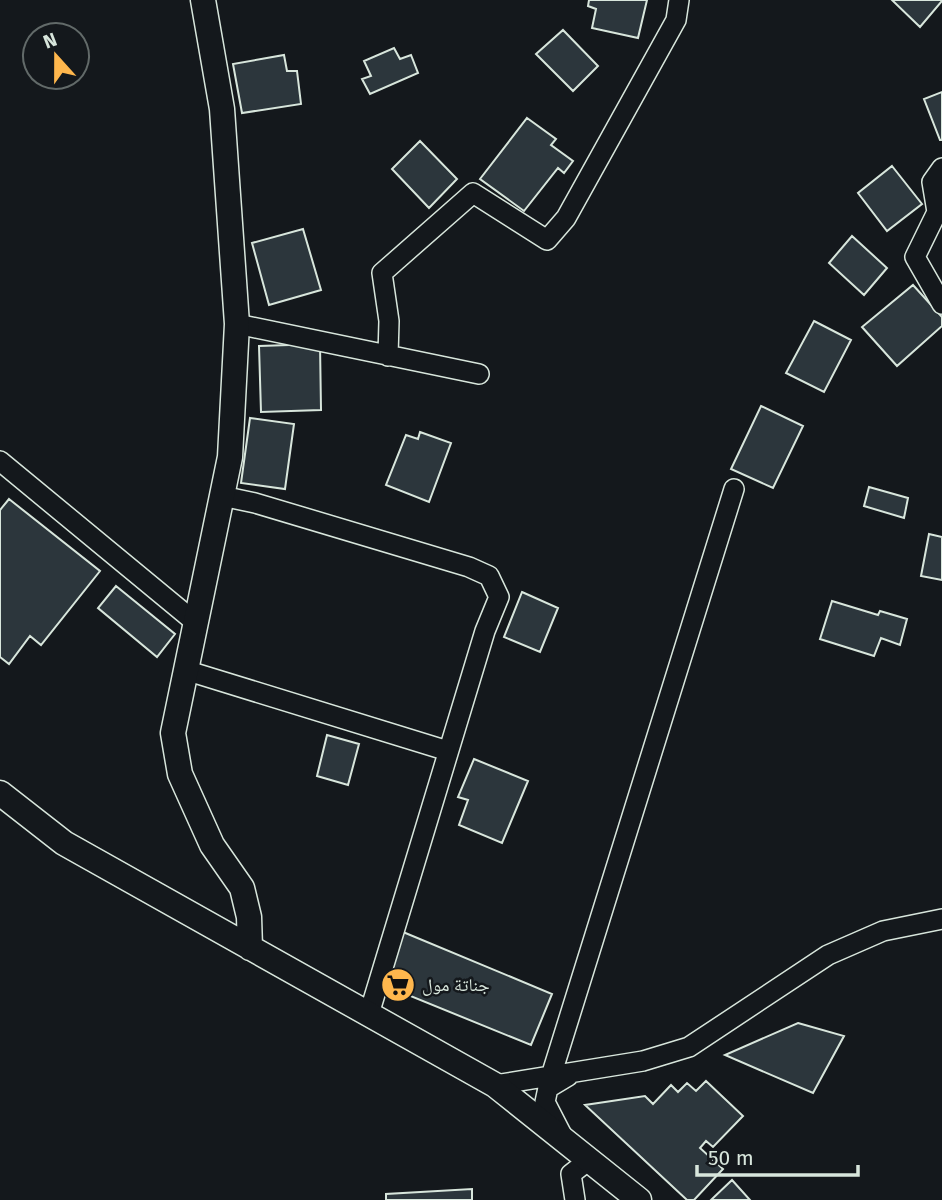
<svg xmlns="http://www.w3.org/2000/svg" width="942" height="1200" viewBox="0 0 942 1200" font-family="'Fira Sans','Noto Naskh Arabic',sans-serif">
<rect width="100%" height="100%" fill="#14181c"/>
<path fill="#2c363c" stroke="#d8e6dc" stroke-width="2" d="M 589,0 L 647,0 L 638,38 L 592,28 L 596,9 L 588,6 Z
M 892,0 L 942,0 L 942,1 L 920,27 Z
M 563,30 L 598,66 L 573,91 L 536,54 Z
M 394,48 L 400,59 L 411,55 L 418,73 L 370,94 L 362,79 L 371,76 L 364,61 Z
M 284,55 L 287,71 L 297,71 L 301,104 L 242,113 L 233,64 Z
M 942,92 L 942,140 L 940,140 L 924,99 Z
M 527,118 L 556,139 L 551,145 L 573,161 L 564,173 L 558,168 L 524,211 L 480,179 Z
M 420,141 L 457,179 L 429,208 L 392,169 Z
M 892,166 L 922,204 L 887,231 L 858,193 Z
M 303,229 L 321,290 L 269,305 L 252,243 Z
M 852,236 L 887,268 L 864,295 L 829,263 Z
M 913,285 L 942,317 L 942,326 L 897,366 L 862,327 Z
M 814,321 L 851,340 L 824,392 L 786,373 Z
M 320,344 L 321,410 L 261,412 L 259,346 Z
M 761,406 L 803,426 L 773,488 L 731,469 Z
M 250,418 L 294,424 L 285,489 L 241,483 Z
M 420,432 L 451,443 L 429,502 L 386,485 L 406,435 L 418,439 Z
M 869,487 L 908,498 L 904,518 L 864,506 Z
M 9,499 L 100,571 L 41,645 L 30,636 L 9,664 L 0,657 L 0,510 Z
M 929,534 L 942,537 L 942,580 L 921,576 Z
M 116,586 L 175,634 L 157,657 L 98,608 Z
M 522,592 L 558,608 L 540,652 L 504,637 Z
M 832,601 L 878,615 L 880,611 L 907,619 L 900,645 L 881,638 L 874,656 L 820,639 Z
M 327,735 L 359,744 L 348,785 L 317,776 Z
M 474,759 L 528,781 L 502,843 L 459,825 L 468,800 L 458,797 Z
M 403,932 L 552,994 L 531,1045 L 381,984 Z
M 798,1023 L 844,1036 L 813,1093 L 725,1055 Z
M 706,1081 L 743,1116 L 713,1147 L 706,1141 L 700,1148 L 723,1169 L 694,1200 L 687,1200 L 585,1105 L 645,1096 L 653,1104 L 671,1085 L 678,1092 L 687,1083 L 696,1091 Z
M 732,1180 L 750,1200 L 711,1200 Z
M 472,1189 L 472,1200 L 386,1200 L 386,1194 Z"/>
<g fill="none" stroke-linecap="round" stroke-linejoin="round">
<g stroke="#d8e6dc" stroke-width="22">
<path id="minor" d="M 942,168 L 932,182 L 937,212 L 915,257 L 942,304
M 237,324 L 479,374
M 388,356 L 389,321 L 382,273 L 473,193 L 547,240 L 566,218 L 676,20 L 679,0
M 0,461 L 195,622
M 222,496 L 255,503 L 469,567 L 489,576 L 499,597 L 485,631 L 369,1014
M 185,670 L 448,751
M 551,1076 L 734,489
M 495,1085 L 643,1061 L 689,1047 L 828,955 L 883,931 L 942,919
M 562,1135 L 545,1102 L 548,1088 L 568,1076
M 575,1200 L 571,1174 L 589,1160"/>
</g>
<g stroke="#d8e6dc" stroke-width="27">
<path id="tertiary" d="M 203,0 L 222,109 L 237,324 L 230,457 L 173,733 L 180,774 L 212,845 L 242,888 L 249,917 L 250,948
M 0,793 L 64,843 L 495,1085 L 639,1200"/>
</g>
<use href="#minor" stroke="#14181c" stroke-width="19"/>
<use href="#tertiary" stroke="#14181c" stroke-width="24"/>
</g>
<defs>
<g id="supermarket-disc" transform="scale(1.75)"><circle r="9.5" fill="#ffb74d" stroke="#14181c"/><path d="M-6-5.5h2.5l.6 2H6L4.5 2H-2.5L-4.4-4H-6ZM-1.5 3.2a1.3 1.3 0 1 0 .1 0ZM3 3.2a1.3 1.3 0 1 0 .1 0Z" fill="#111"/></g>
</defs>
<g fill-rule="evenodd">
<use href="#supermarket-disc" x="398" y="985"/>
</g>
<g text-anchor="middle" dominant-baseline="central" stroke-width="5" stroke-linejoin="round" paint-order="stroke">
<g font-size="18" fill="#d8e6dc" stroke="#14181c" text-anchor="start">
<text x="422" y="985">جناتة مول</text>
</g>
</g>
<g transform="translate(56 56) rotate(339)"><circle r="33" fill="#14181c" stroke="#626a69" stroke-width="2"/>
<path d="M0-5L12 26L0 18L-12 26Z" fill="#ffb74d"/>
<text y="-10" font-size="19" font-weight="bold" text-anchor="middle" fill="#d8e6dc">N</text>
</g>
<path d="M697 1165v10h161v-10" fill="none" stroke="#d8e6dc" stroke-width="3.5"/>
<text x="708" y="1165" font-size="21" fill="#d8e6dc" stroke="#14181c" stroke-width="5" paint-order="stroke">50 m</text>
</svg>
